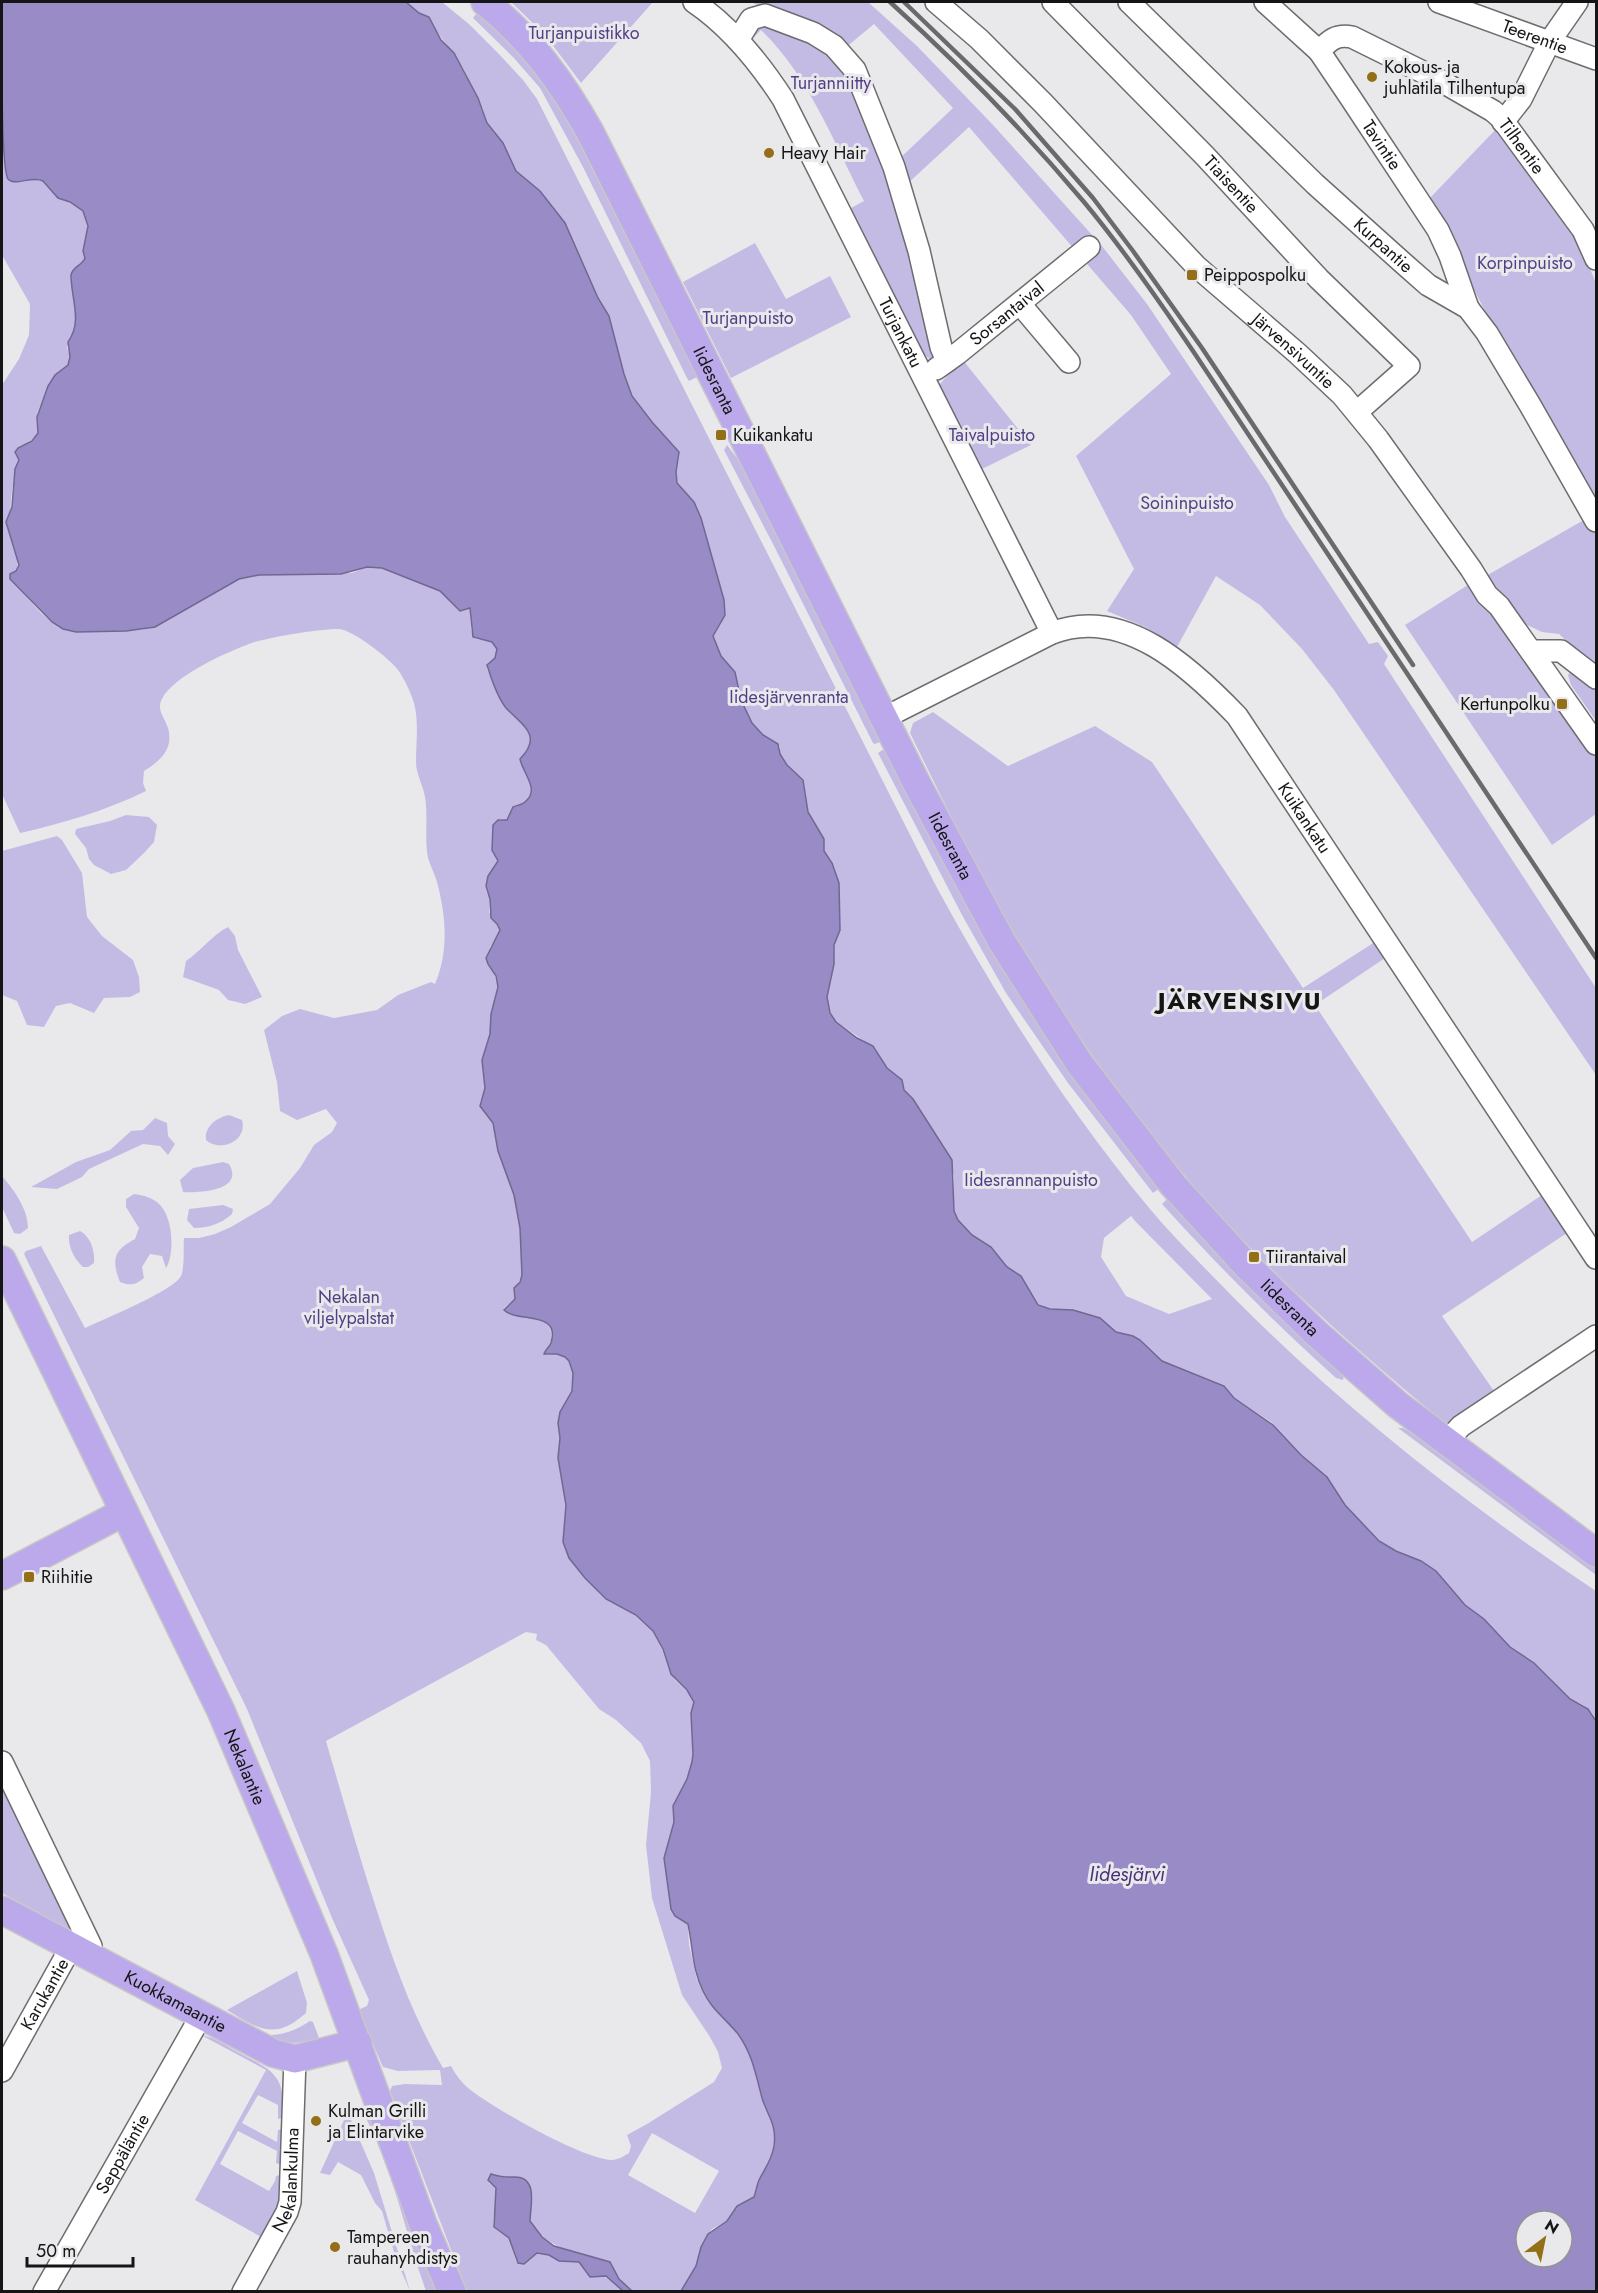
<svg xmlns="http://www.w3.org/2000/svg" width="1598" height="2293" viewBox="0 0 1598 2293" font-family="Jost,sans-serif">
<rect width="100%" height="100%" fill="#e9e9ec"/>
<path fill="#c4bbe5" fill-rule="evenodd" d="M 406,2 L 442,2 L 470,25 L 498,53 L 523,80 L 537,99 L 936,886 C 998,1000 1067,1109 1150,1209 C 1176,1240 1206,1269 1234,1298 C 1344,1409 1467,1505 1596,1591 L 1596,1721 L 1592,1713 L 1583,1705 L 1570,1699 L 1534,1663 L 1510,1647 L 1484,1619 L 1465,1605 L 1436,1571 L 1421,1561 L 1387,1546 L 1374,1536 L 1345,1505 L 1324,1474 L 1301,1455 L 1271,1422 L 1234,1398 L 1227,1389 L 1162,1361 L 1140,1340 L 1133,1336 L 1116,1332 L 1100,1318 L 1073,1310 L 1050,1309 L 1039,1305 L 1021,1276 L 1007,1267 L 991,1247 L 972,1235 L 958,1220 L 954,1211 L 954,1175 L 926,1119 L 905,1092 L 899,1077 L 887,1068 L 875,1048 L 836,1022 L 830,1013 L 827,997 L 834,964 L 834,945 L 840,927 L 839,883 L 832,863 L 824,851 L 824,839 L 808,812 L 803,780 L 787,765 L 780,754 L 780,746 L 763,735 L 752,723 L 741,700 L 735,672 L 721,656 L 713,636 C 717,622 727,616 724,600 L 701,518 L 694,501 L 677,483 L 676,472 L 679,452 L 652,422 L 632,396 L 624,374 L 609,316 L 598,298 L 565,223 L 540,191 L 516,171 L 497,135 L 487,123 L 483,109 L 463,68 L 425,15 L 419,13 ZM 1131,1216 L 1136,1222 L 1212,1299 L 1169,1314 L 1126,1296 L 1101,1257 L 1104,1238 Z
M 511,2 L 653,2 L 581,83 L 545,35 Z
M 751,2 L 868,2 L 917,46 L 994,126 L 1102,246 L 1147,304 L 1269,485 L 1285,517 L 1369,644 L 1378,642 L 1388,656 L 1384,664 L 1596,988 L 1596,1075 L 1334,690 L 1302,649 L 1260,605 L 1216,576 L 1177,647 L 1145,627 L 1107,611 L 1134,569 L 1076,456 L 1171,374 L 1131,315 L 969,127 L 906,185 L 898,160 L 953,108 L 874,24 L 844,49 L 818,31 Z
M 477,13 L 525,54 L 567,113 L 697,377 L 689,381 L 687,378 L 583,167 L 540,88 L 513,57 L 473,18 Z
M 760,22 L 811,36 L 860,88 L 938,350 L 933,361 L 924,355 L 851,208 L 864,201 C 834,143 809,76 761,30 L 753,38 L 748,34 Z
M 1497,128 L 1577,237 L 1596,283 L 1596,503 L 1484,309 L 1428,200 Z
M 2,146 L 19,181 L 28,178 L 43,181 L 55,195 L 82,209 C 93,230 82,238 85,258 L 71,275 L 77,326 L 67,347 L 70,357 L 68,365 L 50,382 L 37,413 L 39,429 L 36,436 L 16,453 L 19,460 C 11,481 8,521 12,544 C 14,554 21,560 16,571 L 10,574 L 10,579 L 42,614 L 58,627 L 76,632 L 139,630 L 155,627 L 239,579 L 259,575 L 352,573 L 367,567 L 382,568 L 440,591 L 460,611 L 470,608 L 471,630 L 476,639 L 490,640 L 497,649 L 496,658 L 487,669 L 499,694 L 530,735 L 530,745 L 520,760 C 524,775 538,786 526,802 C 506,811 517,805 507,820 L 500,819 L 492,829 L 492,850 L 498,861 L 488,876 L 486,889 L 490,899 L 489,912 L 500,930 L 498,937 L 490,947 L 493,971 L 498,987 L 491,1014 L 490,1034 L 482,1060 L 485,1088 L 480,1103 L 493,1123 L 498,1151 L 514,1195 L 520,1228 L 522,1275 L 514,1291 L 515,1299 L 504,1308 L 509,1314 C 523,1317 549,1314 551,1333 C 552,1341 550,1346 544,1351 L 547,1355 L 557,1354 L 565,1357 L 569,1361 L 573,1373 L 572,1391 L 562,1408 L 558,1423 L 560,1438 L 558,1458 L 566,1505 L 563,1542 L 569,1558 L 585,1578 L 606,1599 L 636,1615 L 653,1631 L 659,1640 L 669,1670 L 675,1680 L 691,1695 L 694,1702 L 691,1713 L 693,1754 L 692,1762 L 687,1779 L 673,1806 L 674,1822 L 664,1858 L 671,1909 L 679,1918 L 688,1924 L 689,1944 L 697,1980 L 707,2000 L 739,2035 L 748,2051 L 756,2071 L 763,2102 L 773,2122 L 775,2136 L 772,2157 L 759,2179 L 754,2197 L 734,2209 L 727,2221 L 712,2229 L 704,2240 L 696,2266 L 681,2291 L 632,2291 L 619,2279 L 610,2262 C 581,2252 546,2251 530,2221 C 531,2198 539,2192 517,2177 L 505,2178 L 494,2174 L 489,2183 C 509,2194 488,2213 495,2227 C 497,2232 505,2234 509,2238 L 516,2261 L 537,2253 L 549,2255 L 559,2261 L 579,2262 L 587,2274 L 609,2278 L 623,2291 L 467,2291 L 390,2091 L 392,2086 L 405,2084 L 442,2085 L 440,2070 L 398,2071 L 383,2067 L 358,2010 L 367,2006 L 369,2000 L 332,1918 L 247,1709 L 24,1254 L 26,1251 L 41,1246 L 85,1328 C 102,1320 175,1290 181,1276 C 185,1266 183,1249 184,1238 L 199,1238 L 215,1234 L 231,1227 L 270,1204 L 300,1168 L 314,1145 L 332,1132 L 337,1123 L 326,1109 L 297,1120 L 280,1111 L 277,1082 L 264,1030 L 282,1016 L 300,1009 L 334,1018 L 377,1010 L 398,995 L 431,982 L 435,984 C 449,951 446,916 437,882 C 434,872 428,862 427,852 C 425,834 428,815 425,797 C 423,785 416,774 416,762 C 416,743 419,722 414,703 C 411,693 404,678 398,670 C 389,658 353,630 339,629 C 319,629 268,637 249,644 C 227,652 172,677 162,699 C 156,710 165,718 168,728 C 174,750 160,761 144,771 L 143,783 L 146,791 C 105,811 64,823 20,833 L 2,794 L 2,385 L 19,359 L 29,335 L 30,304 L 2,255 ZM 526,1632 L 537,1634 L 536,1640 L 546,1645 L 599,1709 L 616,1720 L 641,1743 L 650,1761 L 651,1792 L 646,1845 L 652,1898 L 682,1995 L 710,2037 L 718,2052 L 722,2068 L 714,2082 L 647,2124 L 627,2135 L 631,2146 L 629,2153 C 624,2156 618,2160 612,2160 C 584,2160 491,2107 468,2088 C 461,2082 456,2075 451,2066 L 443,2068 C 409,2010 389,1949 369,1886 C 354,1838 340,1789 326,1741 ZM 652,2133 L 719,2171 L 695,2213 L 628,2175 Z
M 755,243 L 786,299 L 830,276 L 851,317 L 731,378 L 683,282 Z
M 962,359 L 1031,445 L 982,469 L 939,385 Z
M 727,445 L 746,470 L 880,742 L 875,744 L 873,743 L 773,544 L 724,450 Z
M 1589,517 L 1596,530 L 1596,668 L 1559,634 L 1542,632 L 1527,625 L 1514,616 L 1486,576 Z
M 1471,583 L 1548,687 L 1596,757 L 1596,814 L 1552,845 L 1405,625 Z
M 1572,670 L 1596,686 L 1596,721 L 1571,685 L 1568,675 Z
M 933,712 L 1008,766 L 1095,726 L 1152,762 L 1303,988 L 1378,940 L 1388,956 L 1315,1005 L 1472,1242 L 1545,1193 L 1570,1231 L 1442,1316 L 1494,1391 L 1446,1424 C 1359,1352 1273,1277 1198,1191 C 1118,1098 1046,995 987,887 C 960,836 935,784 910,733 L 913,723 Z
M 884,749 L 1160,1188 L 1153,1193 L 1068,1083 L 1006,993 L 962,915 L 878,753 Z
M 126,815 L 149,817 L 157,825 L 154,842 L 144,853 L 126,870 L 111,874 L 94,865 L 89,859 L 86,848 L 75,834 L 76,829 L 110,821 Z
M 57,836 L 62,840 L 82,873 L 87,917 L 102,936 L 133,960 L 139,977 L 140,992 L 130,997 L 104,998 L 94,1013 L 70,1003 L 56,1006 L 44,1027 L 27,1025 L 17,1001 L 2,995 L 2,851 Z
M 228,927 L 235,936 L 238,950 L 262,997 L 245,1004 L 228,1000 L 219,990 L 183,977 L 186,961 C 201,951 212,935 228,927 Z
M 229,1115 L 242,1120 C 248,1141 220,1153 206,1140 C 204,1127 217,1117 229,1115 Z
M 155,1118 L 167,1123 L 168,1136 L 175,1144 L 168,1155 L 160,1146 L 143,1144 L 89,1169 L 82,1177 L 57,1189 L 31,1187 L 76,1162 L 110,1150 L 131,1131 L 143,1130 Z
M 223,1162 L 229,1164 C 245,1191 199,1193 183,1192 L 180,1180 L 193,1168 Z
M 2,1176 C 14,1190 28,1209 28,1228 L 20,1234 L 14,1233 L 2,1207 Z
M 134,1194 C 143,1195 154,1198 160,1205 C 173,1218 175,1253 166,1268 L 162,1256 L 150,1254 L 142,1267 L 144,1278 C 136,1285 130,1286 120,1282 C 111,1259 114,1250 135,1239 L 139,1228 L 126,1207 L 126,1199 Z
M 1168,1198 L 1344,1375 L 1343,1380 L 1336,1378 C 1275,1323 1217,1265 1162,1204 Z
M 223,1205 L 233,1209 L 232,1214 C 221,1224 208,1228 194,1228 L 187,1220 L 189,1209 Z
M 80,1231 C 91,1237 95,1251 94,1263 L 88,1267 L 83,1267 C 74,1259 68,1247 69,1235 Z
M 1398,1428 L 1403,1428 L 1423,1439 L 1596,1566 L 1596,1575 Z
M 2,1780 L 76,1933 L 2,1893 Z
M 297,1971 L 307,2003 L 306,2013 C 275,2041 258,2029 227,2010 Z
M 310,2021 L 313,2022 L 319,2038 C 294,2046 284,2043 260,2035 C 280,2036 293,2032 310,2021 Z
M 201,2035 C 214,2037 225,2045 236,2051 C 271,2070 286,2073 283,2118 L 278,2119 L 278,2105 L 258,2095 L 242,2123 L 277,2142 L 278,2130 L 283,2129 L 282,2165 L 276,2163 L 277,2151 L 238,2131 L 220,2164 L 269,2191 L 275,2181 L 276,2176 L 283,2174 L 281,2206 L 263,2238 L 195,2200 L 266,2070 Z
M 364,2106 L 367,2107 L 440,2291 L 426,2291 C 410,2247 400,2201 383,2157 C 377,2141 369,2125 362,2109 Z
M 344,2120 L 351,2120 L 374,2173 L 410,2291 L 396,2259 L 382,2211 L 375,2203 L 361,2175 L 338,2162 L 330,2175 L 320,2173 Z"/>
<path fill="#988bc6" stroke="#716891" stroke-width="1.5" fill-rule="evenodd" d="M 2,2 L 406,2 L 419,13 L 429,17 L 441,40 L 454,53 L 478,98 L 487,123 L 503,143 L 516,171 L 540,191 L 565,223 L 598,298 L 609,316 L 624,374 L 632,396 L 652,422 L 679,452 L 676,472 L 677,483 L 694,502 L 701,518 L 724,600 L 725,615 L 713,636 L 721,656 L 735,672 L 741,700 L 752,723 L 763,735 L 778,744 L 780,754 L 787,765 L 803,780 L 808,812 L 824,839 L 824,851 L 832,863 L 839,883 L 840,930 L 834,945 L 834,964 L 827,997 L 830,1013 L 836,1022 L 857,1038 L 873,1046 L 887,1068 L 902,1080 L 904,1090 L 913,1099 L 952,1160 L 954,1211 L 958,1220 L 972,1235 L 991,1247 L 1007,1267 L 1021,1276 L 1038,1305 L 1050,1309 L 1073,1310 L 1100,1318 L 1116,1332 L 1133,1336 L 1140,1340 L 1162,1361 L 1224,1386 L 1234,1398 L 1273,1425 L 1301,1455 L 1327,1477 L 1345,1505 L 1379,1541 L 1396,1551 L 1421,1561 L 1436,1571 L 1465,1605 L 1484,1619 L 1510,1647 L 1534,1663 L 1570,1699 L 1588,1709 L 1596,1721 L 1596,2291 L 681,2291 L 696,2266 L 701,2247 L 708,2234 L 727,2221 L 737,2206 L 754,2197 C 756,2191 757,2185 759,2180 C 765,2168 772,2160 774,2146 C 777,2124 768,2117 762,2098 C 756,2075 752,2053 738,2034 C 726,2019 711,2009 703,1991 C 692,1969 693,1947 688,1924 L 675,1916 L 671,1909 L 664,1858 L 674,1822 L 673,1806 L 687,1779 L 692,1762 L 693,1754 L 691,1713 L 694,1702 L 687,1690 L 671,1674 L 663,1649 L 653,1631 L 636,1615 L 606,1599 L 585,1578 L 569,1558 L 563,1542 L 566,1505 L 558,1458 L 560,1438 L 558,1423 L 560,1412 L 572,1391 L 573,1373 L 569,1361 L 565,1357 L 557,1354 L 544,1354 C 545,1349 549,1348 551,1343 C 561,1310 517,1323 504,1310 L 515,1299 L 514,1288 L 520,1282 L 522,1275 L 520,1228 L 514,1195 L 498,1151 L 493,1123 L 480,1106 L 485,1088 L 482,1060 L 490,1034 L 491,1014 L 498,987 L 496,976 L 488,964 L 486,958 L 500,930 L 497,924 L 491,918 L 490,899 L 486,886 L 488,876 L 498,861 L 492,850 L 493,825 L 498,820 L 507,820 L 513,807 C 517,805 523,805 526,801 C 540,789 522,772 520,759 C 543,735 523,726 506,708 C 498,698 491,678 487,665 L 495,658 L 497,649 L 492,642 L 473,637 L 470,608 L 460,611 L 440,591 L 382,568 L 367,567 L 341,574 L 259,575 L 239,579 L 155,627 L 126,631 L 76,632 L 63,629 L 52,622 L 10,579 L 10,574 L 16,571 L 19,565 L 6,522 L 12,507 L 15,469 L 19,460 L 15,452 L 18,448 L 32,441 L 38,433 L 37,417 L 48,386 L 55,375 L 68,365 L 70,357 L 68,342 C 83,321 71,299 71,275 C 73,266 82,266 85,258 L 83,251 L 88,226 L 83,211 L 70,202 L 58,198 L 43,181 C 32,175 15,187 8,179 C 0,166 2,27 2,2 ZM 1526,2221 L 1562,2221 L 1562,2257 L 1526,2257 Z
M 491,2174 C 501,2177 504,2177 515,2177 C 539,2177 530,2208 530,2221 L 542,2237 L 554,2246 L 610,2262 L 619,2279 L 632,2291 L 623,2291 L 606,2276 L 590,2277 L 579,2262 L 559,2261 L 549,2255 L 537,2253 L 524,2264 L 518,2263 L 509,2238 L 494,2227 L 496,2188 L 488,2180 Z"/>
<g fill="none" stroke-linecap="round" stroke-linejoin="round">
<g stroke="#6d6c6f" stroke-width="24">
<g id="minor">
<path id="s1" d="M 694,2 C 731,27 759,62 783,99 L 1052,633"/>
<path id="s2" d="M 936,2 L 979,39 L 1043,103 L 1196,266 L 1297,353 L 1342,395 L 1378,439 L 1471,569 L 1487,595 L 1499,606 L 1596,744"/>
<path id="s3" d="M 1053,2 L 1205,156 L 1319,279 L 1409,366 L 1357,412"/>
<path id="s4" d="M 1129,2 L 1315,184 L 1403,263 L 1428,285 L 1468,308 L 1487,333 L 1530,405 L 1596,521"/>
<path id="s5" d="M 1265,2 L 1319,51 L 1350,97 L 1438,230 L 1450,256 L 1468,308"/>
<path id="s6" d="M 1439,2 L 1596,59"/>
<path d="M 738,40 L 751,19 L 765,15 L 813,33 L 834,46 L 855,70 L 894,167 L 919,251 L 941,347 L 947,361"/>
<path id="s7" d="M 1319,51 C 1330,40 1336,34 1352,37 L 1441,81 L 1493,111 L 1501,118 L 1583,230 L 1596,259"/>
<path d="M 1503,122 L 1521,99 L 1550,41 L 1577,2"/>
<path d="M 1020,304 L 1069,362"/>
<path id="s8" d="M 936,369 L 957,354 L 1089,247"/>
<path d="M 1531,651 L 1561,651 L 1596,678"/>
<path id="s9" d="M 884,718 L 1052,633 C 1124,605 1191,668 1237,716 L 1596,1258"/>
<path d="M 1446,1442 L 1461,1426 L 1596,1336"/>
<path d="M 2,1762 L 91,1946 L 87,1956"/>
<path id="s10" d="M 2,2071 L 71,1947"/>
<path id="s11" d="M 44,2292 L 201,2016"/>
<path id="s12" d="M 243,2292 L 287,2212 L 290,2202 L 295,2059"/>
</g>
</g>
<g stroke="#c7c7c7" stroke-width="30">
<g id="major">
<path id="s13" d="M 485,2 C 530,38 562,82 590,132 L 917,784 L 1002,942 L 1079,1063 L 1173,1185 L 1246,1265 L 1316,1333 L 1398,1405 L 1596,1553"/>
<path id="s14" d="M 2,1260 L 221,1711 L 324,1954 L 423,2224 L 452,2292"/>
<path d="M 2,1576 L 124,1512"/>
<path id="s15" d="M 2,1910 L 273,2053 L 295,2059 L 358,2043"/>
</g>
</g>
<use href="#minor" stroke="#fff" stroke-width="21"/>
<use href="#major" stroke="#bca9eb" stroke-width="27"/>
<path stroke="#6a6a6c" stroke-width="4.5" d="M 890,2 C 959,64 1024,131 1084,202 C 1124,250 1160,302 1195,354 L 1596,958
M 904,2 L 1015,109 L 1093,198 L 1133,251 L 1202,348 L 1413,665"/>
</g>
<g fill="#936f17" stroke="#e9e9ec" stroke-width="2">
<circle cx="1372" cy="77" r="6"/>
<circle cx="769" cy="153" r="6"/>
<rect x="1186" y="269" width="12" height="12" rx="3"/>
<rect x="715" y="429" width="12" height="12" rx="3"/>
<rect x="1556" y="698" width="12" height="12" rx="3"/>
<rect x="1248" y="1251" width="12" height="12" rx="3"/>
<rect x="23" y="1571" width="12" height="12" rx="3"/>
<circle cx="316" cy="2121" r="6"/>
<circle cx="335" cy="2247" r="6"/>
</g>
<g text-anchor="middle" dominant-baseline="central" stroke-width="6" stroke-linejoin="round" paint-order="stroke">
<g font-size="18" fill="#543f87" stroke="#e9e9ec">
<text x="584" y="33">Turjanpuistikko</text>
<text x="831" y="83">Turjanniitty</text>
<text x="1525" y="263">Korpinpuisto</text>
<text x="748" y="318">Turjanpuisto</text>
<text x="992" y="435">Taivalpuisto</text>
<text x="1187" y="503">Soininpuisto</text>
<text x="789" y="697">Iidesjärvenranta</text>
<text x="1031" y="1180">Iidesrannanpuisto</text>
<text x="349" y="1297">Nekalan<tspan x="349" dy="21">viljelypalstat</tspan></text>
</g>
<g font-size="18" fill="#151516" stroke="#e9e9ec">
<text stroke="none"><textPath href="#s6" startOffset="102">Teerentie</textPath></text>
<text stroke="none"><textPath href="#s5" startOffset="186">Tavintie</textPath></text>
<text stroke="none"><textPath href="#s7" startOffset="243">Tilhentie</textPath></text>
<text stroke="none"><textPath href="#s3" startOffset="255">Tiaisentie</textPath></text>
<text stroke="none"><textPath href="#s4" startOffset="352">Kurpantie</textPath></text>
<text stroke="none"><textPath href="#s8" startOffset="90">Sorsantaival</textPath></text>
<text stroke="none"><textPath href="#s1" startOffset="394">Turjankatu</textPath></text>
<text stroke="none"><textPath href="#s2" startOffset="500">Järvensivuntie</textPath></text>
<text stroke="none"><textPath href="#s13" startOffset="446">Iidesranta</textPath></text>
<text stroke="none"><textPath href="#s9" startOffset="526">Kuikankatu</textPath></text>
<text stroke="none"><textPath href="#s13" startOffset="968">Iidesranta</textPath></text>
<text stroke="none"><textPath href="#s13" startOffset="1544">Iidesranta</textPath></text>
<text stroke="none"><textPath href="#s14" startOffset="562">Nekalantie</textPath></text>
<text stroke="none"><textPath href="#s10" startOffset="88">Karukantie</textPath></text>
<text stroke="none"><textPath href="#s15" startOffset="196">Kuokkamaantie</textPath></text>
<text stroke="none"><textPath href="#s11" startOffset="159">Seppäläntie</textPath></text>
<text stroke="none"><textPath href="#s12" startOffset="123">Nekalankulma</textPath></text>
</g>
<g font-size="18" fill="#151516" stroke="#e9e9ec" text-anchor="start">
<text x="1384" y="67">Kokous- ja<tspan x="1384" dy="21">juhlatila Tilhentupa</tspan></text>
<text x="781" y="153">Heavy Hair</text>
<text x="1204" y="275">Peippospolku</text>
<text x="733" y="435">Kuikankatu</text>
<text x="1550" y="704" text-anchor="end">Kertunpolku</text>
<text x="1266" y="1257">Tiirantaival</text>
<text x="41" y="1577">Riihitie</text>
<text x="328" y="2111">Kulman Grilli<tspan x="328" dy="21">ja Elintarvike</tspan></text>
<text x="347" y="2237">Tampereen<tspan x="347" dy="21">rauhanyhdistys</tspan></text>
</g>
<g font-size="20" font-style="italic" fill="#483179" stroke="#e9e9ec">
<text x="1127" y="1874">Iidesjärvi</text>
</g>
<g font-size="24" font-weight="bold" letter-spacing="1.5" fill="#151516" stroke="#e9e9ec">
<text x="1240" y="1000">JÄRVENSIVU</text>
</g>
</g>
<rect width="1598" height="2293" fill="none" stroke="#151516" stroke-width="6"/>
<g transform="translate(1544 2239) rotate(32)"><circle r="28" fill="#e9e9ec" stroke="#949496" stroke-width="1.5"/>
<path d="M0-4.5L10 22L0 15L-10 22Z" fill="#936f17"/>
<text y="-9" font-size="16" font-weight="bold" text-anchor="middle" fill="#151516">N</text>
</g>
<path d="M27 2257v9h106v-9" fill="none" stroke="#151516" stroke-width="3"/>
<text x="36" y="2257" font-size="18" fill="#151516" stroke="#e9e9ec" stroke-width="4.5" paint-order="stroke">50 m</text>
</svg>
